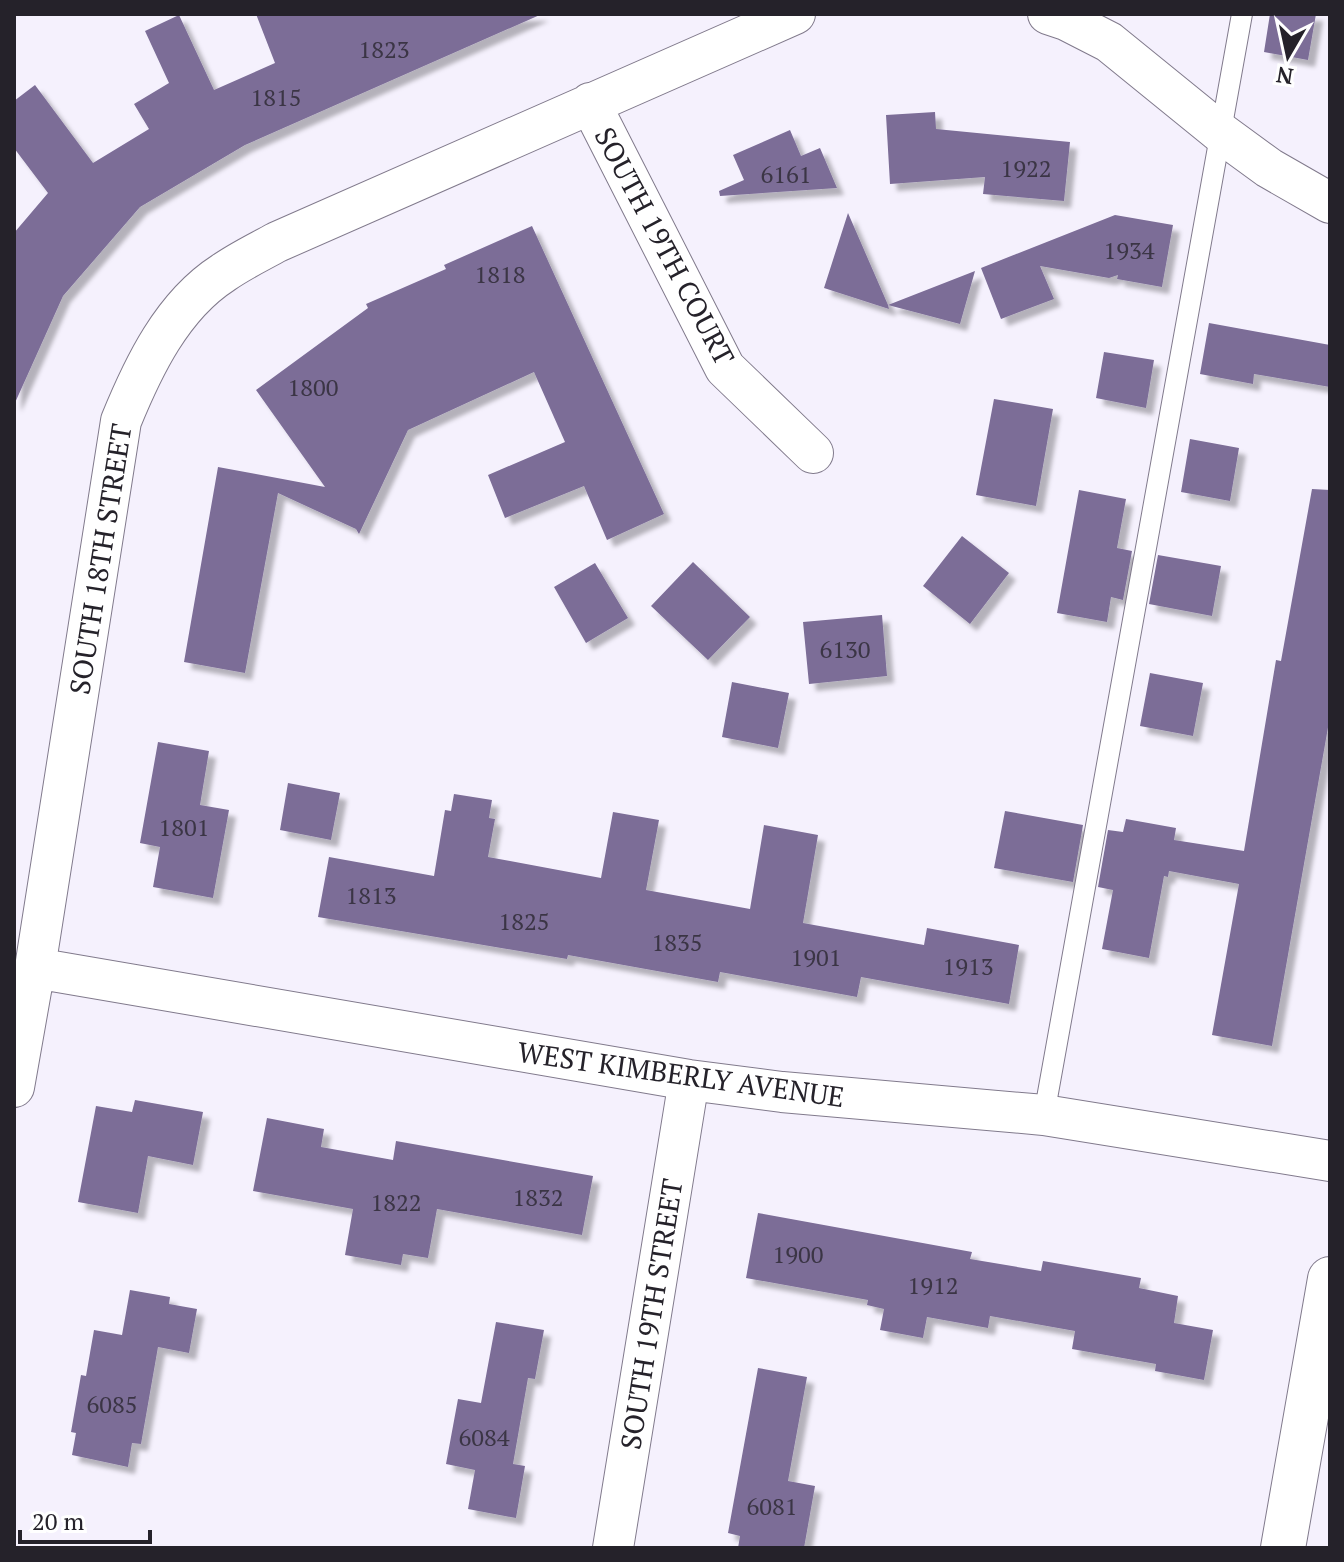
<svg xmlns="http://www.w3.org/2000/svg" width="1344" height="1562" viewBox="0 0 1344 1562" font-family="'PT Serif',serif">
<defs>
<filter id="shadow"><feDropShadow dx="7" dy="7" stdDeviation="2" flood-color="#0004"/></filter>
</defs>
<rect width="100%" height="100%" fill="#f5f1fd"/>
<path fill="#7c6d97" filter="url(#shadow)" d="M 256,14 L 542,14 L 245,145 L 140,207 L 63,296 L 14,405 L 14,233 L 48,193 L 14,148 L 14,101 L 35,85 L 93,163 L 149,129 L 134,104 L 169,83 L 145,31 L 179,15 L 214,90 L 275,63 Z
M 1270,14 L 1316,14 L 1308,60 L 1264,52 Z
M 935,112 L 936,129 L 1070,142 L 1064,201 L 983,194 L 985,177 L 890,184 L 886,115 Z
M 790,130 L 801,156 L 820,148 L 837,188 L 720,196 L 719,191 L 744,180 L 733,155 Z
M 848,213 L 888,305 L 975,271 L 960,324 L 888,305 L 889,309 L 824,288 Z
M 1115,215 L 1173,225 L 1162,287 L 1117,279 L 1118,275 L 1109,278 L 1040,266 L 1054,299 L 1001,319 L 981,268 Z
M 532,226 L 664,514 L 607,540 L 584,486 L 505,518 L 488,475 L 565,442 L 534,372 L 408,430 L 359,534 L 356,529 L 278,493 L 245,673 L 184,662 L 218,467 L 325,487 L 256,390 L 368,308 L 366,304 L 446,269 L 444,265 Z
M 1209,323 L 1330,345 L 1330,387 L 1254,374 L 1253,384 L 1200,374 Z
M 1104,352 L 1154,360 L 1146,408 L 1096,398 Z
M 994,399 L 1053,409 L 1036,506 L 976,495 Z
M 1190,439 L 1239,448 L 1230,501 L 1181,492 Z
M 1312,489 L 1330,490 L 1330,716 L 1272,1046 L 1212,1035 L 1239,884 L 1169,871 L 1168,877 L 1164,876 L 1149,958 L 1102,949 L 1113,890 L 1098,887 L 1108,830 L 1123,832 L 1126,819 L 1176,828 L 1174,840 L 1244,851 L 1276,660 L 1281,661 Z
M 1079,490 L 1126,499 L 1117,548 L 1132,551 L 1123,600 L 1111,597 L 1107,622 L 1057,613 Z
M 962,536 L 1009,573 L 970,624 L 923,586 Z
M 1158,555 L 1221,566 L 1212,616 L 1149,604 Z
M 693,562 L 750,617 L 708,660 L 651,606 Z
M 595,563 L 628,618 L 586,643 L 554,587 Z
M 882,615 L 887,676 L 809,684 L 803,622 Z
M 1150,673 L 1203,683 L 1193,736 L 1140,726 Z
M 732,682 L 789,693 L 778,748 L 722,737 Z
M 158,742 L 209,751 L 200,805 L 229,810 L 213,898 L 153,887 L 160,847 L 140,843 Z
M 288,783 L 340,793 L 331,840 L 280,830 Z
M 454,794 L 492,800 L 489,818 L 495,819 L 488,857 L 601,878 L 613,812 L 659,820 L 646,890 L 750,909 L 764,825 L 818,835 L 803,923 L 924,945 L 927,928 L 1019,945 L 1009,1004 L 861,977 L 857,997 L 720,972 L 718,982 L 568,955 L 567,959 L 318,917 L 329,857 L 434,876 L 445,810 L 451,811 Z
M 1005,811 L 1083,825 L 1073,882 L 994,868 Z
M 135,1100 L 203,1112 L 193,1165 L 148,1156 L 138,1213 L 78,1202 L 96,1106 L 132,1112 Z
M 267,1118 L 324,1129 L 321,1147 L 393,1160 L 396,1141 L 593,1176 L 582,1235 L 437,1209 L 428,1258 L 403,1254 L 401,1265 L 345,1255 L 353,1209 L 253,1191 Z
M 758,1213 L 972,1252 L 970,1259 L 1041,1271 L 1043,1261 L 1141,1278 L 1139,1288 L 1178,1296 L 1174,1323 L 1213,1330 L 1204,1380 L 1155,1371 L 1156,1364 L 1072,1349 L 1075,1331 L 990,1316 L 988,1328 L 927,1317 L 923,1338 L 880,1330 L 884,1309 L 867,1305 L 868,1300 L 746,1278 Z
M 130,1290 L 170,1297 L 169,1304 L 197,1309 L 189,1353 L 158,1347 L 141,1444 L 132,1443 L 128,1467 L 72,1455 L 76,1433 L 71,1432 L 81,1375 L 86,1376 L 94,1330 L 122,1335 Z
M 496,1322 L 544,1330 L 535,1379 L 528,1378 L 513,1464 L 525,1466 L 516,1518 L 468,1509 L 475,1470 L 446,1464 L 458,1399 L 481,1403 Z
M 758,1368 L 807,1377 L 788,1481 L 815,1486 L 804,1548 L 738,1548 L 740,1536 L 728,1533 Z"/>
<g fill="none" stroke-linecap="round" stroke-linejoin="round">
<g stroke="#817a8c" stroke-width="22">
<path id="service" d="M 1044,1115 L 1242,14"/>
</g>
<g stroke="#817a8c" stroke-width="42">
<path id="minor" d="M 1048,14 L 1066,20 L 1109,42 L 1221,133 L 1269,168 L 1330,203
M 590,103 L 725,368 L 813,453
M 35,968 L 689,1080 L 782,1092 L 1044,1115 L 1330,1161
M 14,1087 L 35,968 L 121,421 C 143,367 172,306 223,273 C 240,261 259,252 277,242 L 795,14
M 613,1548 L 689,1080"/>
</g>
<g stroke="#817a8c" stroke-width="46">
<path id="tertiary" d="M 1283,1548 L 1330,1279"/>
</g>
<use href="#service" stroke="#fff" stroke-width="20"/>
<use href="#minor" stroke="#fff" stroke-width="40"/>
<use href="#tertiary" stroke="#fff" stroke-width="44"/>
</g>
<g text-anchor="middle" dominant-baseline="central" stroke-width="7" stroke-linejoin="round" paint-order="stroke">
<g font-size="24" fill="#3b3545">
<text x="384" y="49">1823</text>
<text x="276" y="97">1815</text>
<text x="1026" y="168">1922</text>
<text x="786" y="174">6161</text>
<text x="1129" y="250">1934</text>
<text x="500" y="274">1818</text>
<text x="313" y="387">1800</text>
<text x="845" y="649">6130</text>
<text x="184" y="827">1801</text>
<text x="371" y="895">1813</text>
<text x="524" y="921">1825</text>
<text x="677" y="942">1835</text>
<text x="816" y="957">1901</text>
<text x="968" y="966">1913</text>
<text x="538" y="1197">1832</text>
<text x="396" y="1202">1822</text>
<text x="798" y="1254">1900</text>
<text x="933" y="1285">1912</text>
<text x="112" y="1404">6085</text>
<text x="484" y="1437">6084</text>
<text x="772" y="1506">6081</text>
</g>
<g font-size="28" fill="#25222a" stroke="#fff">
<text transform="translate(665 246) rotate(62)">SOUTH 19TH COURT</text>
<text transform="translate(100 559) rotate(-81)">SOUTH 18TH STREET</text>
<text transform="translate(681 1074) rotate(8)">WEST KIMBERLY AVENUE</text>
<text transform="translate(651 1314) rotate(-81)">SOUTH 19TH STREET</text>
</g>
</g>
<rect width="1344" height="1562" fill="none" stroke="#25222a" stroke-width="32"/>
<g transform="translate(1288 56) rotate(189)" stroke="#ffffff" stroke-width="6" paint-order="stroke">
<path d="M0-6L14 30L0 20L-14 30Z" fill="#25222a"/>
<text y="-12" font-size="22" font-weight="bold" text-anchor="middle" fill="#25222a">N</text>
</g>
<path d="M20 1530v12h130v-12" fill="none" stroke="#25222a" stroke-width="4"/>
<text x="32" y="1530" font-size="24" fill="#25222a" stroke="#ffffff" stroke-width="6" paint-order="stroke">20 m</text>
</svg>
